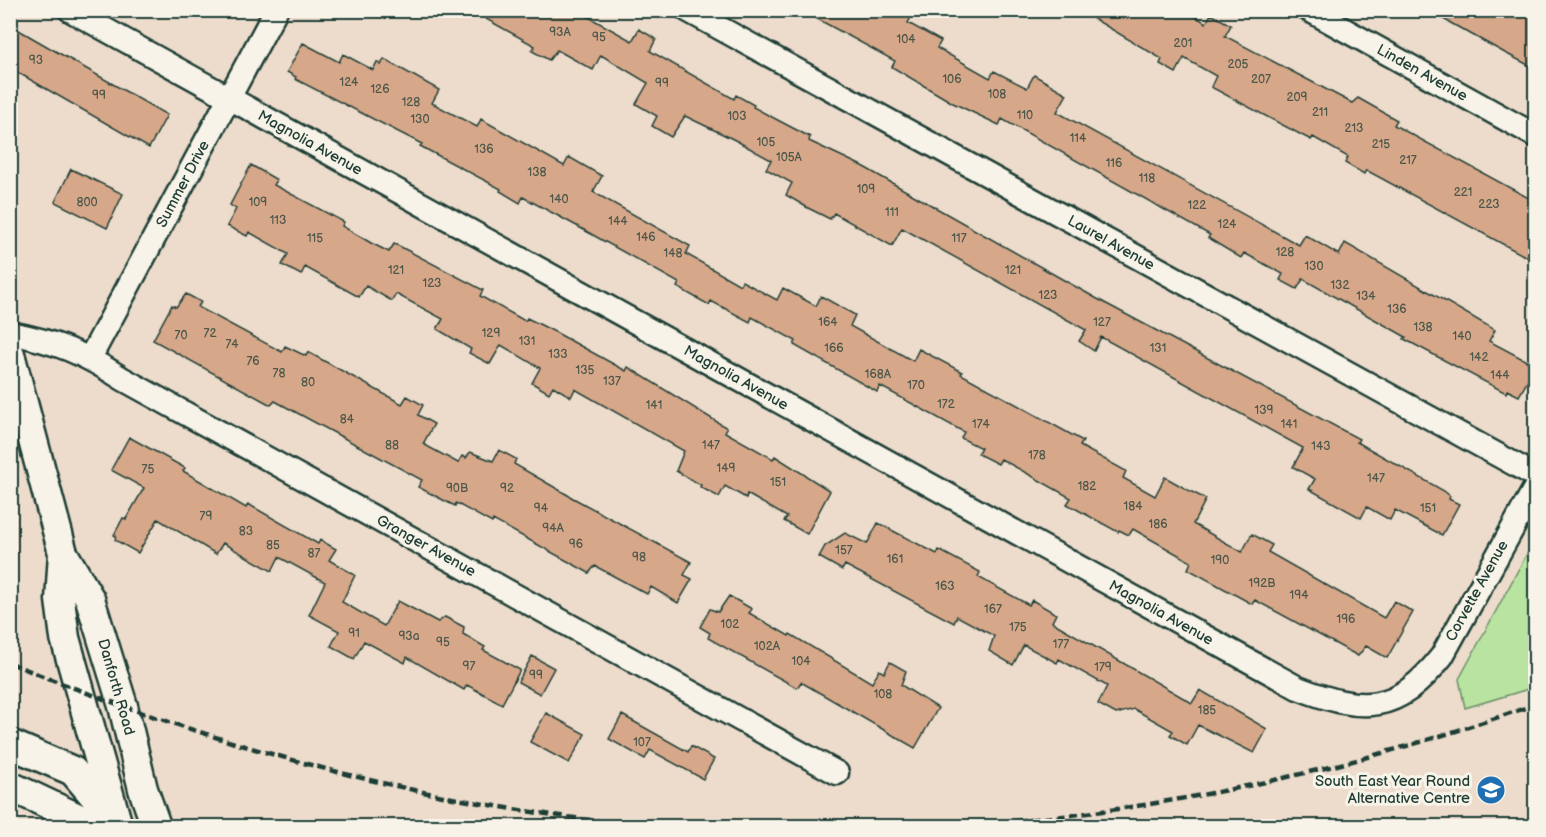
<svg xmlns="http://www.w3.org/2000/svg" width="1546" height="837" viewBox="0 0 1546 837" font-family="'Balsamiq Sans',sans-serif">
<rect width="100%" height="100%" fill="#eddccc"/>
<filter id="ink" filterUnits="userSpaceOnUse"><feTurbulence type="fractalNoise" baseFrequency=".0167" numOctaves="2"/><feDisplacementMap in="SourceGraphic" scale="12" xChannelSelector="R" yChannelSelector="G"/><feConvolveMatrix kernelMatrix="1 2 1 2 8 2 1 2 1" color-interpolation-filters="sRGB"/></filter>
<g filter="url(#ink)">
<path fill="#b8e3a0" stroke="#6c906a" stroke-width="1.5" d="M 1535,539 L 1535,687 L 1465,708 L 1459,679 Z"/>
<path fill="#d7a78a" stroke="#1f3d34" stroke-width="1.5" d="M 470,10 L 576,10 L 632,41 L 639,29 L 656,39 L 650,51 L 734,99 L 736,95 L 754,105 L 753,107 L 810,137 L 809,141 L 862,166 L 1101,301 L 1359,439 L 1357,442 L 1444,491 L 1450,496 L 1449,499 L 1459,504 L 1442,535 L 1395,510 L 1390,520 L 1367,507 L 1361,518 L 1309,489 L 1315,479 L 1293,467 L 1303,448 L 1101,337 L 1094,351 L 1079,341 L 1086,330 L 902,228 L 892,246 L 834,213 L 830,219 L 808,208 L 786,195 L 792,183 L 766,169 L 771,160 L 735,140 L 685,116 L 671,137 L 652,126 L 657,116 L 636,104 L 648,83 L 601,55 L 593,70 L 557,50 L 549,60 L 532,51 L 535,46 Z
M 801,10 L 915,10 L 908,23 L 941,41 L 937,48 L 990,78 L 994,71 L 1027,88 L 1034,75 L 1067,94 L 1057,112 L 1299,245 L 1305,235 L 1339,255 L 1345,243 L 1495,330 L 1489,341 L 1536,366 L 1519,396 L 1507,390 L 1506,393 L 1404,339 L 1406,337 L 1303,279 L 1297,289 L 1280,280 L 1283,274 L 1244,253 L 1241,258 L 1208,238 L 1210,235 L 1002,119 L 999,125 L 953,103 L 892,67 L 895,61 Z
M 1079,10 L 1185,10 L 1206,23 L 1211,14 L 1231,25 L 1225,36 L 1352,103 L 1358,98 L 1397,120 L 1394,125 L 1536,202 L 1536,262 L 1366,170 L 1364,174 L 1345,163 L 1348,157 L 1313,137 L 1311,140 L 1211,87 L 1216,76 L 1184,58 L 1176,73 L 1160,64 L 1162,59 Z
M 1427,10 L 1536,10 L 1536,69 L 1505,53 Z
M 10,25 L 167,115 L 149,148 L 10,68 Z
M 303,43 L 339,62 L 343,54 L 373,70 L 377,62 L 381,65 L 384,59 L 439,90 L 432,103 L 477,127 L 481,119 L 564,166 L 569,157 L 602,176 L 593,192 L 690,246 L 686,254 L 740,285 L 742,281 L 777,300 L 783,288 L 816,306 L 821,296 L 855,315 L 850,326 L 913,361 L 919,349 L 962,372 L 961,374 L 1083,441 L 1080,446 L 1126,471 L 1123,478 L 1155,496 L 1165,477 L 1188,490 L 1206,499 L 1193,524 L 1242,552 L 1252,534 L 1272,545 L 1268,552 L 1384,618 L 1394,601 L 1413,612 L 1387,658 L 1366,646 L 1358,656 L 1255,600 L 1252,604 L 1188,569 L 1191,562 L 1147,537 L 1133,529 L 1129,535 L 1119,530 L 1118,532 L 1067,504 L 1071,498 L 1001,459 L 998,464 L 978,454 L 981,448 L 961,438 L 964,432 L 880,386 L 877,392 L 794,345 L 796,341 L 752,317 L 750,322 L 711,301 L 709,305 L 677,287 L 679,283 L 575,225 L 523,197 L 520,203 L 500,191 L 501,189 L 420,146 L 422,144 L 295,79 L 296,77 L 287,72 Z
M 251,165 L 277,180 L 274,185 L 344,222 L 342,226 L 371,243 L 389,252 L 394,244 L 399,246 L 483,290 L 480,296 L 525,321 L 527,318 L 555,332 L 626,371 L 628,367 L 727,428 L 725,432 L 773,459 L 775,456 L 830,491 L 807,534 L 784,521 L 787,517 L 747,494 L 746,498 L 725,486 L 719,497 L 700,487 L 701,485 L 676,471 L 684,451 L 575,389 L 571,397 L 553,386 L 549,393 L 532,383 L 540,368 L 501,345 L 490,364 L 469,353 L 471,349 L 437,329 L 443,319 L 396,294 L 392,301 L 366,286 L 359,297 L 305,267 L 301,275 L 282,265 L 288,254 L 249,232 L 247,236 L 227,226 L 236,209 L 230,205 Z
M 71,169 L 123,194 L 107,228 L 55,202 Z
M 186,294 L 201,302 L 198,307 L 282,352 L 285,346 L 306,356 L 308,352 L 402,404 L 407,396 L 423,405 L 418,415 L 434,424 L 423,444 L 458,463 L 462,456 L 466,458 L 470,452 L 493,461 L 499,450 L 516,459 L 514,464 L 573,498 L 691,562 L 684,575 L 692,579 L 678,603 L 651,587 L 647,594 L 595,566 L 589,573 L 493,520 L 492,523 L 456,503 L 455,506 L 445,501 L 418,487 L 422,480 L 275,401 L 271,405 L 153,340 L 172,305 L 176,307 Z
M 129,437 L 185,468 L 183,471 L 246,508 L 248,504 L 318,544 L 320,540 L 336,549 L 329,560 L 355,575 L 342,602 L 384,626 L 398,601 L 438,622 L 445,617 L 464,627 L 463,634 L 485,647 L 483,650 L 520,670 L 502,704 L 467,685 L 464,690 L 407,657 L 405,663 L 364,641 L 354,659 L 331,646 L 339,631 L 309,615 L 325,582 L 279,557 L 272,571 L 223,543 L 216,554 L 158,519 L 138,553 L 115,540 L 116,536 L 114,535 L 123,518 L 126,519 L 144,488 L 111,470 Z
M 878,523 L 937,554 L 939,550 L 980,572 L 978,577 L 1029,605 L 1032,600 L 1056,614 L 1052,622 L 1192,703 L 1200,690 L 1267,729 L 1254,753 L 1198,725 L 1187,745 L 1170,735 L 1173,731 L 1134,709 L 1116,714 L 1098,704 L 1107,686 L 1059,659 L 1057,663 L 1024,645 L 1013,665 L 989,651 L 994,636 L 957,616 L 954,623 L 845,565 L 842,570 L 819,557 L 825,546 L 845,533 L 867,544 Z
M 729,596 L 752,609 L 749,613 L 789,636 L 790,634 L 872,683 L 879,670 L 884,673 L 890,662 L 906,671 L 901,685 L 938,708 L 915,748 L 801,682 L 797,688 L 708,638 L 710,633 L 700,627 L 710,609 L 718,612 Z
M 532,656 L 554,668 L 540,694 L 518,682 Z
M 546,713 L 585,734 L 569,763 L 530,742 Z
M 622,715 L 688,752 L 691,746 L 714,759 L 703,779 L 650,750 L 645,759 L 609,739 Z"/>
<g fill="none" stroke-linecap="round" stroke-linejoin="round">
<g stroke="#1f3d34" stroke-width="27">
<path id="minor" d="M 70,10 L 1298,688 C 1363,713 1397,714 1442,656 L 1536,486
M 687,10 L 1536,476
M 1309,10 L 1536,136
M 10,333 C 57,342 83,353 123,379 L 837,773
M 90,358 L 276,10"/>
</g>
<g stroke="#1f3d34" stroke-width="33">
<path id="major" d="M 10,354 L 63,553 L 90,599 L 123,706 L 143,789 L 156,826
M 63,553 L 60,600 L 65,638 L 118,826
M 10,744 L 73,771 L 112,817
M 10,786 L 82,820 L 117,822"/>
</g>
<use href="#minor" stroke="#f7f3e8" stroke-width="22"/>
<use href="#major" stroke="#f7f3e8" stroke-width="28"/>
<path stroke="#1f3d34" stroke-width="4.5" stroke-dasharray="9 4.5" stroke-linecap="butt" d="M 10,663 C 216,746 426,806 647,826
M 949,826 C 1151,814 1346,772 1536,704"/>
</g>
</g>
<defs>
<g id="school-disc" transform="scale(1.5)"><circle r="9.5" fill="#1f6fb2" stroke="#f7f3e8"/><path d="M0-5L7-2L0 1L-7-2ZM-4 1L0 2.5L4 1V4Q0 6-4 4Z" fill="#fff"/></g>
</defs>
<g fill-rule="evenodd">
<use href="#school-disc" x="1491" y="790"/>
</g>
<g text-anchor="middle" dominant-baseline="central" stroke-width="6" stroke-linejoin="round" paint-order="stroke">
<g font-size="12" fill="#4d584a">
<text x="560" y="32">93A</text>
<text x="599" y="37">95</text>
<text x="906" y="39">104</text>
<text x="1183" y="43">201</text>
<text x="36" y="60">93</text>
<text x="1238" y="64">205</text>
<text x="952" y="79">106</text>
<text x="1261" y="79">207</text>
<text x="349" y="82">124</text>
<text x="662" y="83">99</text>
<text x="380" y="89">126</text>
<text x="997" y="94">108</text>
<text x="99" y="95">99</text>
<text x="1297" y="97">209</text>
<text x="411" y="102">128</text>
<text x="1320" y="112">211</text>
<text x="1025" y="115">110</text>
<text x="737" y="116">103</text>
<text x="420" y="119">130</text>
<text x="1354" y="128">213</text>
<text x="1078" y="138">114</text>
<text x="766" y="142">105</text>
<text x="1381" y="144">215</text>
<text x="484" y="149">136</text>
<text x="789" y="157">105A</text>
<text x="1408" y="160">217</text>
<text x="1114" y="163">116</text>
<text x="537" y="172">138</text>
<text x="1147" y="178">118</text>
<text x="866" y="189">109</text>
<text x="1463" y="192">221</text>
<text x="559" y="199">140</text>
<text x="87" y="202">800</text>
<text x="258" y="202">109</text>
<text x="1489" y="204">223</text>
<text x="1197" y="205">122</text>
<text x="892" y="212">111</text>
<text x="278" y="220">113</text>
<text x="618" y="221">144</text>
<text x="1227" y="224">124</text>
<text x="646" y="237">146</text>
<text x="315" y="238">115</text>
<text x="959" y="238">117</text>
<text x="1285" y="252">128</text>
<text x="673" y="253">148</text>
<text x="1314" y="266">130</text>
<text x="396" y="270">121</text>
<text x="1013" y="270">121</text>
<text x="432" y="283">123</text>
<text x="1340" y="285">132</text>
<text x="1048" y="295">123</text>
<text x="1366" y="296">134</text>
<text x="1397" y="309">136</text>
<text x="828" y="322">164</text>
<text x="1102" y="322">127</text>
<text x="1423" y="327">138</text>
<text x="210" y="333">72</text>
<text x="491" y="333">129</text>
<text x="181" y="335">70</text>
<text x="1462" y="336">140</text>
<text x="527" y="341">131</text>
<text x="232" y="344">74</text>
<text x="834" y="348">166</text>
<text x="1158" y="348">131</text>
<text x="558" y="354">133</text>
<text x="1479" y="357">142</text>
<text x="253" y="361">76</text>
<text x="585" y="370">135</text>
<text x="279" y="373">78</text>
<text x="878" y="374">168A</text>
<text x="1500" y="375">144</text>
<text x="612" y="381">137</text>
<text x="308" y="382">80</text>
<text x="916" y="385">170</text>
<text x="946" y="404">172</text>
<text x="654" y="405">141</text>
<text x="1264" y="410">139</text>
<text x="347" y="419">84</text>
<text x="981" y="424">174</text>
<text x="1289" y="424">141</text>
<text x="392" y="445">88</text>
<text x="711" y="445">147</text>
<text x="1321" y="446">143</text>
<text x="1037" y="455">178</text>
<text x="726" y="468">149</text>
<text x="148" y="469">75</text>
<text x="1376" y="478">147</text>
<text x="778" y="482">151</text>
<text x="1087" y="486">182</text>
<text x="457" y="488">90B</text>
<text x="507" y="488">92</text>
<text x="1133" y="506">184</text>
<text x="541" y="508">94</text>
<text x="1428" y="508">151</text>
<text x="206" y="516">79</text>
<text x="1158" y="524">186</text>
<text x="553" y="528">94A</text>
<text x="246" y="531">83</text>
<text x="576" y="544">96</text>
<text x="273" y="545">85</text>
<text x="844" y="550">157</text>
<text x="314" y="553">87</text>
<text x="639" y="557">98</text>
<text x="895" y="559">161</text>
<text x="1220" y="560">190</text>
<text x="1262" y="583">192B</text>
<text x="945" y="586">163</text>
<text x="1299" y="595">194</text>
<text x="993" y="609">167</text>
<text x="1346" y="619">196</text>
<text x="730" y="624">102</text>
<text x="1018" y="627">175</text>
<text x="354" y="633">91</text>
<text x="409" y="636">93a</text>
<text x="443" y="642">95</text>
<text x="1061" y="644">177</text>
<text x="767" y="646">102A</text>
<text x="801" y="661">104</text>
<text x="469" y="666">97</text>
<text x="1103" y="667">179</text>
<text x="536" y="675">99</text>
<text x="883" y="694">108</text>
<text x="1207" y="710">185</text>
<text x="642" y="742">107</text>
</g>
<g font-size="15" fill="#1f3d34" stroke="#f7f3e8">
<text transform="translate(1422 73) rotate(29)">Linden Avenue</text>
<text transform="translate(310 143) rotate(29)">Magnolia Avenue</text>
<text transform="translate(183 184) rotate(-62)">Summer Drive</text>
<text transform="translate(1111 243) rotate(29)">Laurel Avenue</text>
<text transform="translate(736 378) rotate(29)">Magnolia Avenue</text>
<text transform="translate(426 546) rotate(29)">Granger Avenue</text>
<text transform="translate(1477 591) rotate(-61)">Corvette Avenue</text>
<text transform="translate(1161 613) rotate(29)">Magnolia Avenue</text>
<text transform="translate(116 687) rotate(74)">Danforth Road</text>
</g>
<g font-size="15" fill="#1f3d34" stroke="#f7f3e8" text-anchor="end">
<text x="1470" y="781">South East Year Round<tspan x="1470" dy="17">Alternative Centre</tspan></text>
</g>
</g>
<rect width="1546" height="837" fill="none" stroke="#f7f3e8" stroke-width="36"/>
<rect x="18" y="18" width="1510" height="801" fill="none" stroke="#1f3d34" stroke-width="2" filter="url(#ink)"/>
</svg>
